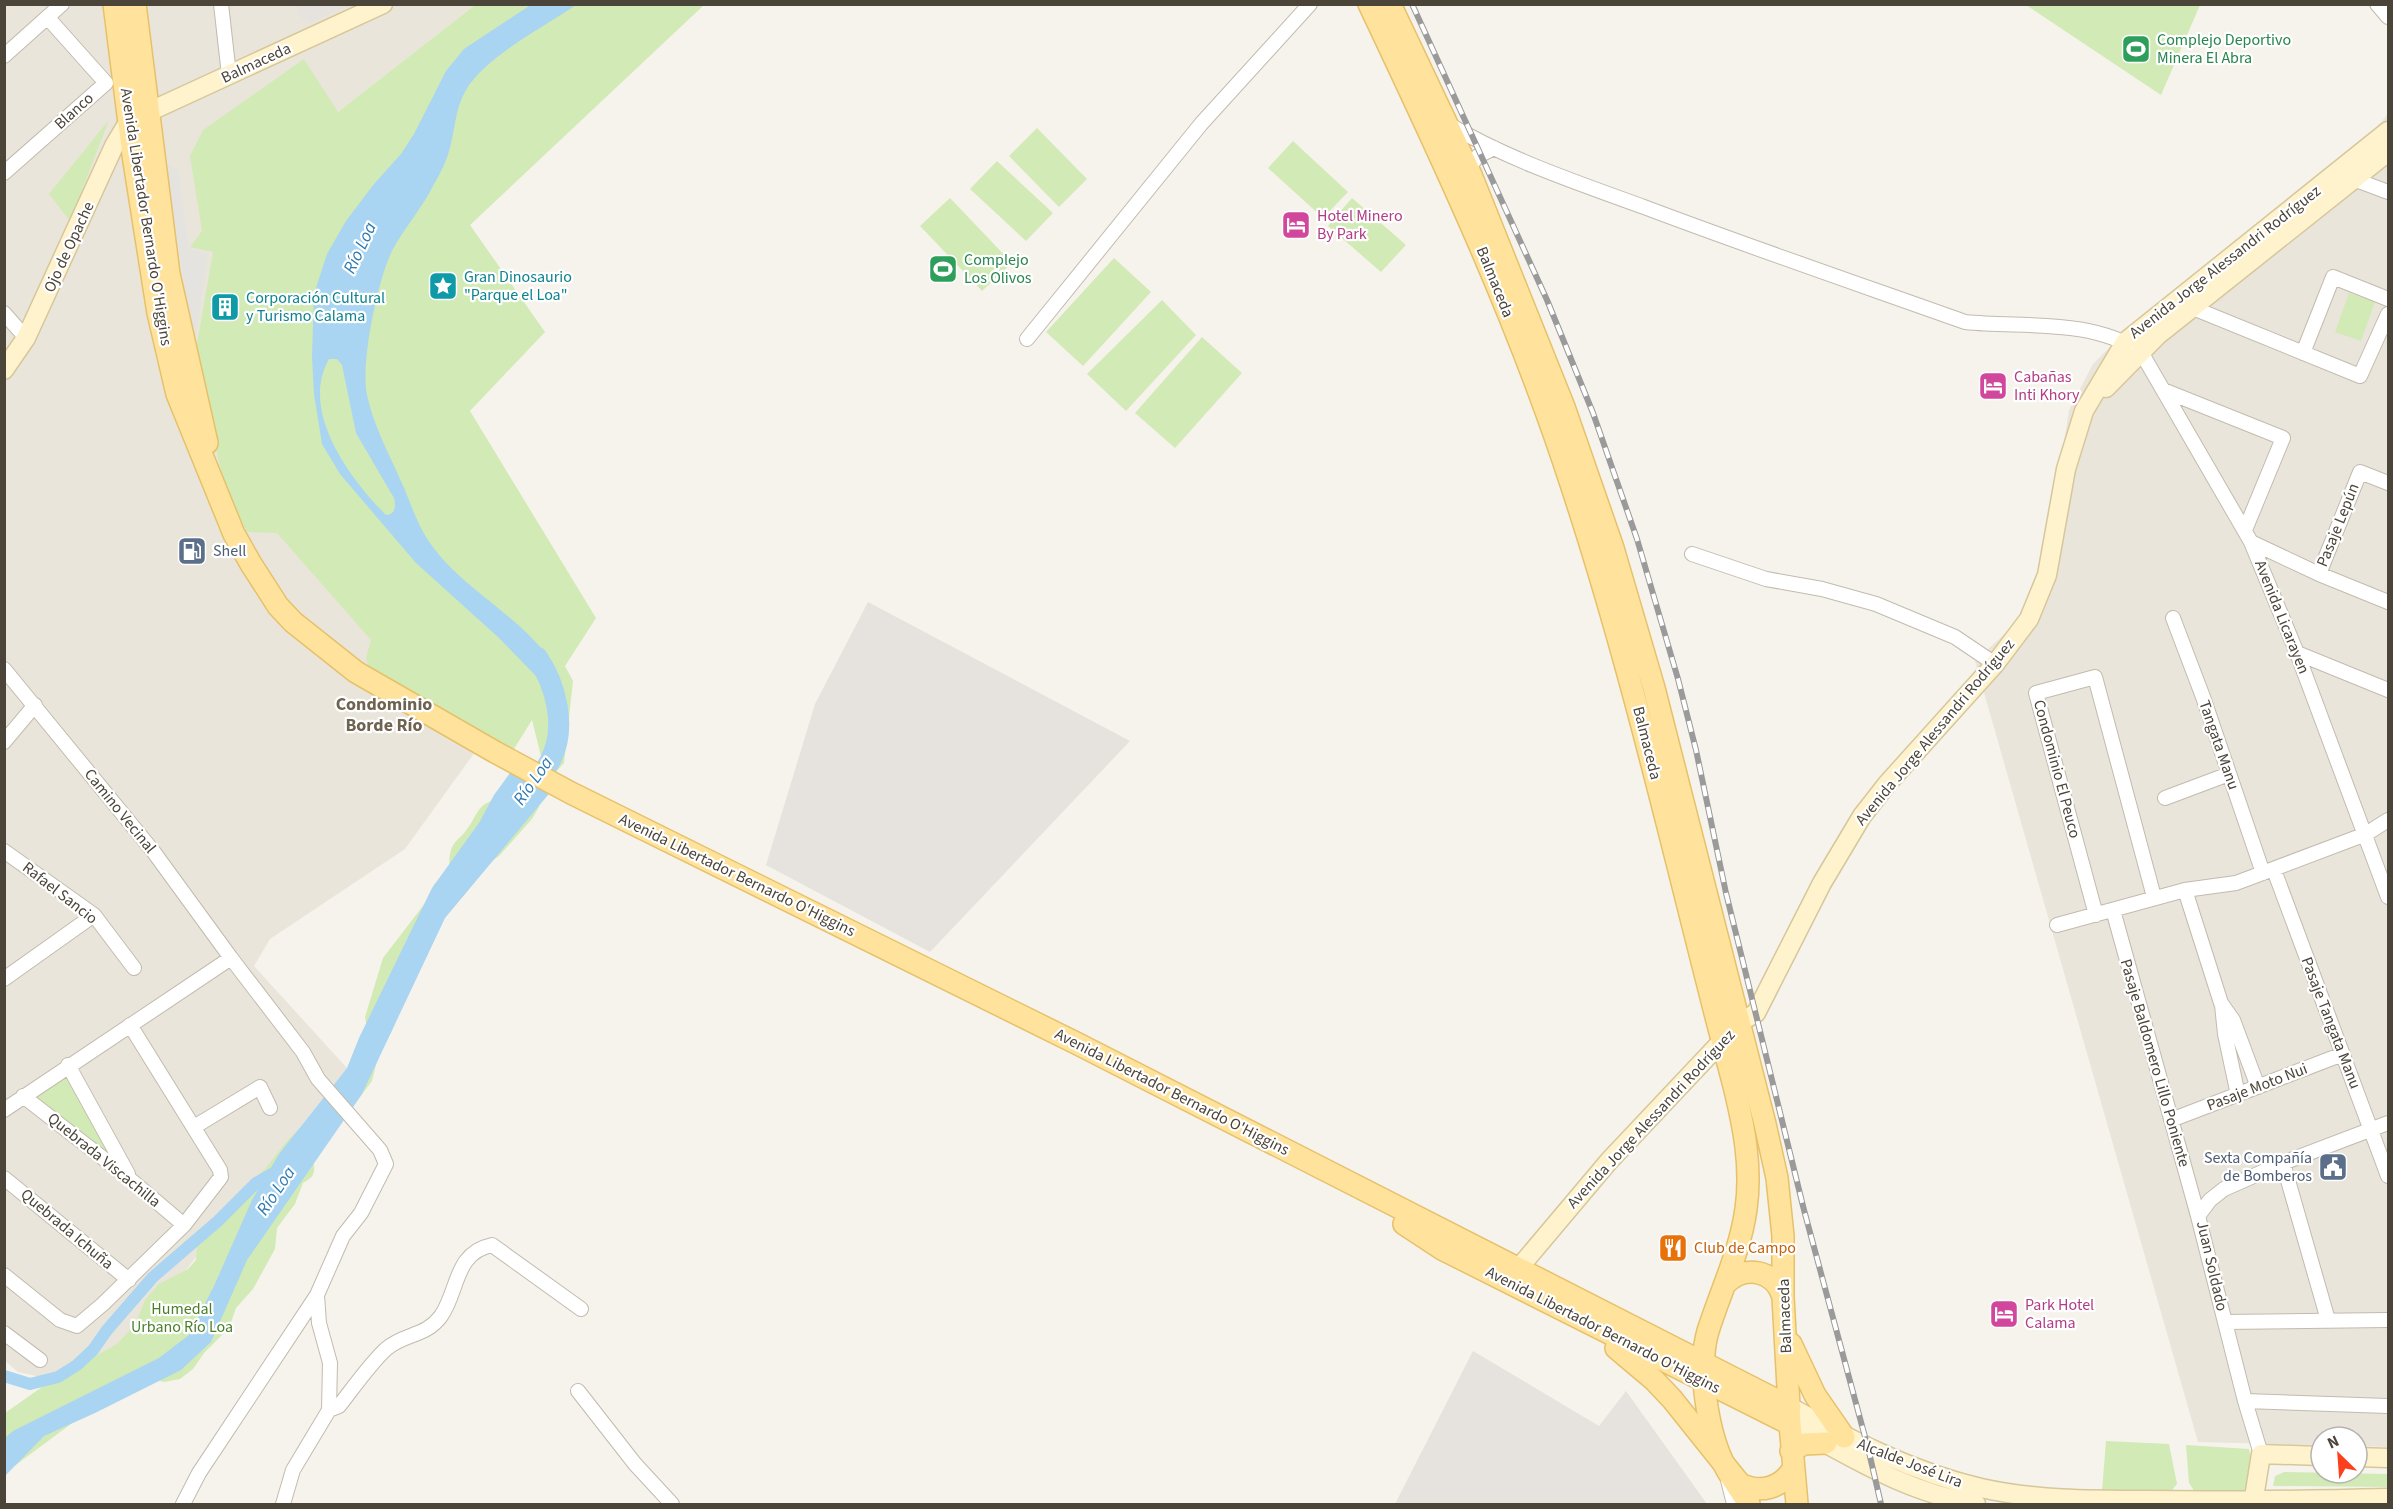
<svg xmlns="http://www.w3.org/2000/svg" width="2393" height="1509" viewBox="0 0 2393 1509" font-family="'Source Sans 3',sans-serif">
<rect width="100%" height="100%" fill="#f6f3ec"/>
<path fill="#eae5da" d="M 4,5 L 475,5 L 338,112 L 511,702 L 405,849 L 270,939 L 254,966 L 347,1068 L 92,1388 L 18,1372 L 5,1361 Z
M 2388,114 L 2388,1447 L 2357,1446 L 2357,1437 L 2321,1437 L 2321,1445 L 2198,1442 L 1975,661 L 2022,618 L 2044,571 L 2069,410 L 2093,364 L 2129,328 L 2366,139 Z"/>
<path fill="#e6e2dd" d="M 297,5 L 297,4 L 348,5 L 310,23 L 299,15 Z
M 868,602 L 1130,741 L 930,952 L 766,865 L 815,704 Z
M 1473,1351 L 1599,1426 L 1626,1391 L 1707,1504 L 1395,1504 Z"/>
<path fill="#d2eab5" d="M 475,5 L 704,5 L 470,225 L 545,332 L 470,411 L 596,618 L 565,666 L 573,681 L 564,763 L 554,774 L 541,796 L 539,807 L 532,819 L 499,856 L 457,887 L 407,988 L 391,1033 L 379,1053 L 372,1081 L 313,1160 C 316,1173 314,1177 303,1183 L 295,1204 L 277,1228 L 275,1249 L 253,1289 L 236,1308 L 229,1328 L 204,1353 L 193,1369 L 180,1379 L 164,1382 L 153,1379 L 91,1409 L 5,1473 L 5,1413 L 52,1380 L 117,1344 L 135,1325 L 145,1300 L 159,1284 L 188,1269 L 196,1260 L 197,1246 L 214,1225 L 252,1181 L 265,1169 L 286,1142 L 338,1089 L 367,1029 L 365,1017 L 383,958 L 432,894 L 434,884 C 456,877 446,867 451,850 C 453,842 460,838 465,832 C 480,813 476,800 506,799 L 539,765 L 541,756 L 532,720 L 514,749 L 505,752 L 372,677 L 366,658 L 371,640 L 277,533 L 247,532 L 224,485 L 195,355 L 213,252 L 190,247 L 202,231 L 190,156 L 203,130 L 304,59 L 338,112 Z
M 2026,5 L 2200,5 L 2161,95 Z
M 109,120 L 70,221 L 49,194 Z
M 1037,128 L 1087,179 L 1059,207 L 1009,156 Z
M 1293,141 L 1348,192 L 1323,218 L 1268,168 Z
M 997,161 L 1053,213 L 1026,241 L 970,189 Z
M 950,198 L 1012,263 L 982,291 L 920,226 Z
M 1352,198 L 1406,245 L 1381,272 L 1328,226 Z
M 1114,258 L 1151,292 L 1083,366 L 1046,332 Z
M 2349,293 L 2375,302 L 2361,341 L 2335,332 Z
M 1162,300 L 1196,335 L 1126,411 L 1087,374 Z
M 1202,337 L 1242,373 L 1175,448 L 1135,413 Z
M 67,1075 L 109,1155 L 34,1098 Z
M 2106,1441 L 2169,1444 L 2177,1484 L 2168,1495 L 2102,1491 Z
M 2186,1445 L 2249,1449 C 2253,1468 2252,1480 2243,1497 L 2197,1495 L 2189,1483 Z
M 2284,1472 L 2388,1474 L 2388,1487 L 2273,1486 L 2275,1476 Z"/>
<path fill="#e5e3e0" d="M 165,164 L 178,169 L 189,249 L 208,254 L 194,348 Z"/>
<path fill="#a9d4f2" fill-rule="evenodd" d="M 532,4 L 576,5 C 544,27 486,56 466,90 C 455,108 455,131 449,151 C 446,162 440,174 434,184 C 423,207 405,227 393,249 C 378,277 360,364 367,395 C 373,424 388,452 400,479 C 409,498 415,519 426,537 C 459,590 524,615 556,669 L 550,680 L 542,680 L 536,676 L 498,637 L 416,563 L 340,474 L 322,444 L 314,394 L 312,356 L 314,294 L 327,254 L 346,221 L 374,184 L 401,154 L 414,134 L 446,71 L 464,49 ZM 329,359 L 337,359 L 342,365 L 356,433 L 394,498 C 396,506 396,514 386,515 C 350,479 299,411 329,359 Z
M 513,769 L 553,789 L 445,918 L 362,1094 L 247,1260 L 211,1342 L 181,1370 L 95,1413 L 44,1436 L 5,1476 L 5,1438 L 13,1431 L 159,1358 L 189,1335 L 214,1286 L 252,1200 L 279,1154 L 347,1068 L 359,1038 L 432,888 L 479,823 L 494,795 Z"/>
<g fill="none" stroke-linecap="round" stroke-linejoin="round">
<path stroke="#a9d4f2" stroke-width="12" d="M 4,1376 L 30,1384 L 58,1377 L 77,1365 L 93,1350 L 107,1330 L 153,1277 L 218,1221 L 256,1183 L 279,1170"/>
<path stroke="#a9d4f2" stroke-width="21" d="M 530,790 C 537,780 546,770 551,759 C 567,727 556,685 537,657"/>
<g stroke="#c2bbae" stroke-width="16">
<path id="street" d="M 221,4 L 229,75
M 2377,4 L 2388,17
M 4,56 L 62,4
M 1448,124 C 1509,160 1578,183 1644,207 C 1750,247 1858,284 1965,322 C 2024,328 2090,318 2141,352 L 2251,542 L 2297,653 L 2388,897
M 4,173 L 106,83 L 48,18
M 1471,175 L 1470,166 L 1478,156 L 1494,148
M 2356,180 L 2388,192
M 2193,308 L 2360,376 L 2388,314
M 4,313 L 26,338
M 1027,339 L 1201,124 L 1310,4
M 2303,353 L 2333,277 L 2388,299
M 2163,390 L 2283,438 L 2245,530
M 2251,542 L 2319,574 L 2388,602
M 1692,554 L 1766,579 L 1822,589 L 1876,604 L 1955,637 L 1995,664
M 2319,574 L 2360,472 L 2388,483
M 2173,618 L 2203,697 L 2263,873
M 2297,653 L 2388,690
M 4,669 L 153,851 L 231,958 L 303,1052 L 318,1079 L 380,1150 L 386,1164 L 361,1213 L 343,1236 L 317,1295 L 199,1473 L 183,1504
M 4,742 L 35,705
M 2165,798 L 2229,774
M 4,851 L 94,915 L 134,968
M 2274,870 L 2388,1176
M 2185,890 L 2221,1003 L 2233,1020 L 2258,1087
M 2113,910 L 2198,1216
M 2096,915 L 2036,693 L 2095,677 L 2154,897
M 2057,925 L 2185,890 L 2236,883 L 2366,834 L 2388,820
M 4,979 L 94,915
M 2222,1005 L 2225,1034 L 2238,1095
M 68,1065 L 128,1174
M 23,1096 L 131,1180 L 184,1225
M 4,1110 L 231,958
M 2171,1120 L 2343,1054
M 194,1127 L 260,1087 L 270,1108
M 2283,1163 L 2328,1320
M 4,1178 L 129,1280
M 4,1275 L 60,1320 L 77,1326 L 103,1304 L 184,1225 L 221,1177 L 220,1170 L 130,1025
M 2225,1322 L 2388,1320
M 4,1333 L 40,1360
M 578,1391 L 635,1464 L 672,1504
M 2245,1401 L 2388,1406
M 329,1410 L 339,1406 C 354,1387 369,1365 386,1349 C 404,1333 426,1337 441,1316 C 459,1290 454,1253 492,1245 L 581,1309
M 2261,1454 L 2245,1401 L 2198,1216 L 2210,1200 L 2224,1189 L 2283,1163 L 2388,1123
M 1728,1480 L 1734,1504
M 283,1504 L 293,1470 L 329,1410 L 330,1363 L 319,1323 L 317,1295"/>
</g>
<g stroke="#d6c79b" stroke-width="21">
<path id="secondary" d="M 4,370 L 26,338 L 114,146 L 129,121 L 383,4
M 2106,388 L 2158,335 L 2388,152
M 1518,1269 L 1609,1161 L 1740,1022 L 1756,1013 L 1822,883 L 1862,816 L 1887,784 L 1995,664 L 2029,619 L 2047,575 L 2066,469 L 2084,411 L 2125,342 L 2388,131
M 1790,1407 C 1851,1440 1912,1472 1981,1488 C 2034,1500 2090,1500 2144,1500 C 2225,1501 2307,1500 2388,1498
M 1790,1424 C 1852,1457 1905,1492 1976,1504
M 2357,1457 L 2388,1458
M 2253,1504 L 2261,1454 L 2321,1456"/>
</g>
<g stroke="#e6c16a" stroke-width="24">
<path id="primary" d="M 114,4 L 133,155 L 158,313 L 177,394 L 234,534 L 251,564 L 278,606 L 293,622 L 356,672 L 495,752 L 571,793 L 1076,1043 L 1790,1407
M 135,4 L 169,274 L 207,443
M 1369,4 C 1444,162 1518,320 1572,487 C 1637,684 1681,886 1734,1086 C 1744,1127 1752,1167 1746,1209 C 1740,1252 1721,1290 1708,1331 C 1697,1368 1708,1437 1727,1470 C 1734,1482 1742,1493 1749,1504
M 1390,4 L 1471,175 L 1564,407 L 1613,548 L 1654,688 L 1765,1124 L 1777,1178 L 1783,1236 L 1783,1297 L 1790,1424 L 1797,1504
M 1404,1224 L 1442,1249 L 1790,1424
M 1725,1284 C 1745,1264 1775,1270 1783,1297
M 1791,1344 L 1815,1395 L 1844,1437
M 1616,1348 L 1654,1380 L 1672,1399 L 1740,1484 C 1761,1494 1781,1488 1793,1469
M 1791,1451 L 1804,1444 L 1826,1443"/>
</g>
<use href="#street" stroke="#fff" stroke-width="14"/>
<use href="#secondary" stroke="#fff3cd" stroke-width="18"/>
<use href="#primary" stroke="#ffe39c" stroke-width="21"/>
<g stroke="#9a9a9a" stroke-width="6">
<path id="rail" d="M 1412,4 L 1547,300 L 1593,413 L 1637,539 L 1678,679 L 1696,750 L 1726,893 L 1804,1210 L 1868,1448 L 1881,1504"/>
</g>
<use href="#rail" stroke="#fff" stroke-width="4" stroke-dasharray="11" stroke-linecap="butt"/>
</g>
<defs>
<g id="stadium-square" transform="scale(1.5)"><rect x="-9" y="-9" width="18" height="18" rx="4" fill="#2e9e5b" stroke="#fff"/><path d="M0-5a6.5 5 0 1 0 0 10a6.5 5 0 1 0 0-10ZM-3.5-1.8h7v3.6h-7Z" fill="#fff"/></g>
<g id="hotel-square" transform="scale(1.5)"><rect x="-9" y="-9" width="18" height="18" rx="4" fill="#d1479c" stroke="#fff"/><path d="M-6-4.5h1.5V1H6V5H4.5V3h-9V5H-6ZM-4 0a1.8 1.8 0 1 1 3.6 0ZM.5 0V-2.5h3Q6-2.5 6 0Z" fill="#fff"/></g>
<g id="sight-square" transform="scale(1.5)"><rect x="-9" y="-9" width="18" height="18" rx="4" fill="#0f9aa8" stroke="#fff"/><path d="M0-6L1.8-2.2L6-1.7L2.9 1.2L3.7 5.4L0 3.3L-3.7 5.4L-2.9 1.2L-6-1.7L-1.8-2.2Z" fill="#fff"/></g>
<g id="building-square" transform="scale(1.5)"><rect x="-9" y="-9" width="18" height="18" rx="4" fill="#0f9aa8" stroke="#fff"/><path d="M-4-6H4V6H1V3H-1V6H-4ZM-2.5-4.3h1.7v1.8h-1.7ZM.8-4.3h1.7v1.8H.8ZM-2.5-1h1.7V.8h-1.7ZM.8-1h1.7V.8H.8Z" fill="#fff"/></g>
<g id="fuel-square" transform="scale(1.5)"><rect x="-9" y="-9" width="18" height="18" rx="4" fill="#5c6f8a" stroke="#fff"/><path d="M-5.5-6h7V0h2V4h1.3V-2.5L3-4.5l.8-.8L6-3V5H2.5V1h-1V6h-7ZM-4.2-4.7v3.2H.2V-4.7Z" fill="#fff"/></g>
<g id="civic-square" transform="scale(1.5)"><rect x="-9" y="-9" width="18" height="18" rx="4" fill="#5c6f8a" stroke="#fff"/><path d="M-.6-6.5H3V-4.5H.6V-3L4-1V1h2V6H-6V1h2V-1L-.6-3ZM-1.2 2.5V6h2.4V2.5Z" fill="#fff"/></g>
<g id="restaurant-square" transform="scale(1.5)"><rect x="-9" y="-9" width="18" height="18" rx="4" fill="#e8710a" stroke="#fff"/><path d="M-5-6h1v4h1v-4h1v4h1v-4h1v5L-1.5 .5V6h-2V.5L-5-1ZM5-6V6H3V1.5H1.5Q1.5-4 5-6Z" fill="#fff"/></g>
</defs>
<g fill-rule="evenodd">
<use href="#stadium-square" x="2136" y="49"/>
<use href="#hotel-square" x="1296" y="225"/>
<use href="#stadium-square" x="943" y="269"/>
<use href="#sight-square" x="443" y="286"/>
<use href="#building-square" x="225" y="307"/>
<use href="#hotel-square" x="1993" y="386"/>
<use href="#fuel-square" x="192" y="551"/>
<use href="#civic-square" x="2333" y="1167"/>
<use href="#restaurant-square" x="1673" y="1248"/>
<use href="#hotel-square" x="2004" y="1314"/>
</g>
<g text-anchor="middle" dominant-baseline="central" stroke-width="4.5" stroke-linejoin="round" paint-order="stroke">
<g font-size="16" fill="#27864d" stroke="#fff" text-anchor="start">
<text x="2157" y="40">Complejo Deportivo<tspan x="2157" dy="18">Minera El Abra</tspan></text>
<text x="964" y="260">Complejo<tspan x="964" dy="18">Los Olivos</tspan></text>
</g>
<g font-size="16" fill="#4b4439" stroke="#fff">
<text transform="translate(256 63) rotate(-25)">Balmaceda</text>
<text transform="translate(74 111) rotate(-42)">Blanco</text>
<text transform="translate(146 217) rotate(81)">Avenida Libertador Bernardo O'Higgins</text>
<text transform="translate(69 247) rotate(-65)">Ojo de Opache</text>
<text transform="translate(2225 262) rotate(-38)">Avenida Jorge Alessandri Rodríguez</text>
<text transform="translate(1495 282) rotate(68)">Balmaceda</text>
<text transform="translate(2338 525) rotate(-68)">Pasaje Lepún</text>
<text transform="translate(2282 617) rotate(68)">Avenida Licarayen</text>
<text transform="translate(1935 732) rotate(-50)">Avenida Jorge Alessandri Rodríguez</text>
<text transform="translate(1647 743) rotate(76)">Balmaceda</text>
<text transform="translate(2219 745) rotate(71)">Tangata Manu</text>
<text transform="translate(2057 769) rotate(75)">Condominio El Peuco</text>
<text transform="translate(120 811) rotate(51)">Camino Vecinal</text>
<text transform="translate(737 875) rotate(26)">Avenida Libertador Bernardo O'Higgins</text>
<text transform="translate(60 893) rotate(38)">Rafael Sancio</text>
<text transform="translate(2331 1023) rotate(69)">Pasaje Tangata Manu</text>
<text transform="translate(2155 1063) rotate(74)">Pasaje Baldomero Lillo Poniente</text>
<text transform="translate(2257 1087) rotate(-21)">Pasaje Moto Nui</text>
<text transform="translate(1172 1092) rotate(27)">Avenida Libertador Bernardo O'Higgins</text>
<text transform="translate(1651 1119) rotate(-47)">Avenida Jorge Alessandri Rodríguez</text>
<text transform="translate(104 1160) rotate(39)">Quebrada Viscachilla</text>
<text transform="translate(67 1229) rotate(40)">Quebrada Ichuña</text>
<text transform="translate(2212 1266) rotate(77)">Juan Soldado</text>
<text transform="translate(1785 1316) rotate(-92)">Balmaceda</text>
<text transform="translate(1603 1330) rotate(27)">Avenida Libertador Bernardo O'Higgins</text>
<text transform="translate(1910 1463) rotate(21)">Alcalde José Lira</text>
</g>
<g font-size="16" fill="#b23c85" stroke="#fff" text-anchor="start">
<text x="1317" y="216">Hotel Minero<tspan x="1317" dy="18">By Park</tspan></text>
<text x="2014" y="377">Cabañas<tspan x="2014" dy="18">Inti Khory</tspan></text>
<text x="2025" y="1305">Park Hotel<tspan x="2025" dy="18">Calama</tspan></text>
</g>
<g font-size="16" fill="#0d838f" stroke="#fff" text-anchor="start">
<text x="464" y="277">Gran Dinosaurio<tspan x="464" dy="18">"Parque el Loa"</tspan></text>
<text x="246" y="298">Corporación Cultural<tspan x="246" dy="18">y Turismo Calama</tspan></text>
</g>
<g font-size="16" fill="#4e5e75" stroke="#fff" text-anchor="start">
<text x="213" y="551">Shell</text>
<text x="2312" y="1158" text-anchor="end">Sexta Compañía<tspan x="2312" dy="18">de Bomberos</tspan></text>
</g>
<g font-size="16" fill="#c56008" stroke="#fff" text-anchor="start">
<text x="1694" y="1248">Club de Campo</text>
</g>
<g font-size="16" fill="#4a7f2a" stroke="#fff">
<text x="182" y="1309">Humedal<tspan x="182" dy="18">Urbano Río Loa</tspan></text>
</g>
<g font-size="18" font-style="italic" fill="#2e7ab2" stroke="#fff">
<text transform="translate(360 248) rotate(-65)">Río Loa</text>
<text transform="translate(533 781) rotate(-55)">Río Loa</text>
<text transform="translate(276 1191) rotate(-56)">Río Loa</text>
</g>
<g font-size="18" font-weight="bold" fill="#6e6250" stroke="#fff">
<text x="384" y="704">Condominio<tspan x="384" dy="21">Borde Río</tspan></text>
</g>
</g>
<rect width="2393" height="1509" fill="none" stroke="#4b4439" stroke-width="12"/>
<g transform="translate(2339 1455) rotate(335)"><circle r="28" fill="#ffffff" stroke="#b7b4b0" stroke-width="1.5"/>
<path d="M0-4.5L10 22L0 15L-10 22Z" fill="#fc3f1d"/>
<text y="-9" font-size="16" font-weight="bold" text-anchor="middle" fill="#4b4439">N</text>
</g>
</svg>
